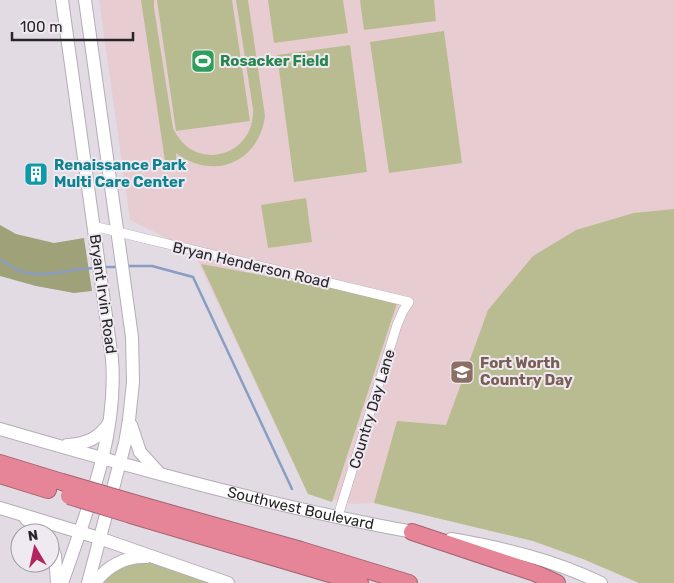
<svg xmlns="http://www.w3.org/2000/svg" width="674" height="583" viewBox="0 0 674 583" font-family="Rubik,sans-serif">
<rect width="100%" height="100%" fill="#e2dbe3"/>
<path fill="#e7cdd1" d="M 99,0 L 674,0 L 674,583 L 639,583 L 583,559 L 533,541 L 374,503 L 352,504 L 308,494 L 193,251 L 130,220 Z"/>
<path fill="#b9bc91" d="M 141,0 L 154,0 L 154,8 L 173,128 C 193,173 255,158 253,109 L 236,0 L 248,0 L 265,116 C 259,163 213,181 176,153 L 177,166 L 166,168 Z
M 157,0 L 232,0 L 250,121 L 176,131 Z
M 268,0 L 343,0 L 348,33 L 274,43 Z
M 360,0 L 434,0 L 436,21 L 364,30 Z
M 444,31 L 462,163 L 389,173 L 370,42 Z
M 350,45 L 367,172 L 294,182 L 277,55 Z
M 306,198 L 312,242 L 268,248 L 261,205 Z
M 674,209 L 674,583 L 639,583 L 583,559 L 533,541 L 374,503 L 397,421 L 446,425 L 488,310 L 533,256 L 576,230 L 634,213 Z
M 201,264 L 398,300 L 332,502 L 308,494 Z
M 146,561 L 211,583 L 99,583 L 121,566 Z"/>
<path fill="#9fa278" d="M 0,225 L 16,234 L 54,243 L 84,238 L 92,291 L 74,293 L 36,286 L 0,276 Z"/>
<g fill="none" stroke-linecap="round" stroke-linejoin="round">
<path stroke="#889dc2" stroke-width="2.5" d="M 0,259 C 8,265 18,272 28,273 C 50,277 74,268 95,268
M 126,266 L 152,266 L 193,277 L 292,489
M 103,267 L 118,267"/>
<g stroke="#b4adb5" stroke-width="10">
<path id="street" d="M 93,226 L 409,302 L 403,311 L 397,325 L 338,516"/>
</g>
<g stroke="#b4adb5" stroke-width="14">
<g id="secondary">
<path d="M 62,0 L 112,359 C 118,436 87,511 62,583"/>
<path d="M 85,0 L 132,337 L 133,382 L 129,420 L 125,443 L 88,583"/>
<path d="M 131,425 L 140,452 L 159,473"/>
<path id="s1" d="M 0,429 C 138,469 277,508 419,533"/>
<path d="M 67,445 C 85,444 99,439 109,423"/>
<path d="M 0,508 L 99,538 L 228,583"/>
<path d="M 26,519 L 33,524 L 43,533"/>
<path d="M 451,539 C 503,548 554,560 601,583"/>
<path d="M 50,543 L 55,556 L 57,583"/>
<path d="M 95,583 C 106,567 125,556 146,557"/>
</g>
</g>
<g stroke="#a46371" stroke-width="18">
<path id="highway" d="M 0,463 L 62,482
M 0,475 L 48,490
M 134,503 L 301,550 L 409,583
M 131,515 L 360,583
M 412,532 L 535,573 L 557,583"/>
</g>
<use href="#street" stroke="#fff" stroke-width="9"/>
<use href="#secondary" stroke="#fff" stroke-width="12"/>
<use href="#highway" stroke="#e68498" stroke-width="16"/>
<g stroke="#a46371" stroke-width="18" stroke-linecap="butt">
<path id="highway-bridge" d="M 62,482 L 134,503
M 69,496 L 131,515"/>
</g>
<use href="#highway-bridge" stroke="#e68498" stroke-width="16"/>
</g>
<defs>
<g id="stadium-square" transform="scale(1.25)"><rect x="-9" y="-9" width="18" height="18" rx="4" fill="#2e9e5b" stroke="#efe9f1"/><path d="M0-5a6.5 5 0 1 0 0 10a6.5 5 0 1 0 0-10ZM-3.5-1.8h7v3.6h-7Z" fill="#fff"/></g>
<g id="building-square" transform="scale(1.25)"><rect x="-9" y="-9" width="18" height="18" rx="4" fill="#0f9aa8" stroke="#efe9f1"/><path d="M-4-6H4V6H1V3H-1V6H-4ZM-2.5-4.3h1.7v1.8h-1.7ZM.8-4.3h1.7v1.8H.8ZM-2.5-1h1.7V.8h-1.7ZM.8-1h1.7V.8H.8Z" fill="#fff"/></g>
<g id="school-square" transform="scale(1.25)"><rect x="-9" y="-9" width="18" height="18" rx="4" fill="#8d6e63" stroke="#efe9f1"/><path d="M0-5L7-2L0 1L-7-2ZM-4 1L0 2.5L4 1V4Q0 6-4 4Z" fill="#fff"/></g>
</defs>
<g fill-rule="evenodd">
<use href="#stadium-square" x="203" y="61"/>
<use href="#building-square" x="36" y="174"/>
<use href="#school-square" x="462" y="372"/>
</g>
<g text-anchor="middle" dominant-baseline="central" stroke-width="4" stroke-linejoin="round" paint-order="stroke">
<g font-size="15" font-weight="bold" fill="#27864d" stroke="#efe9f1" text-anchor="start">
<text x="220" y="61">Rosacker Field</text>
</g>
<g font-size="15" font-weight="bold" fill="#0d838f" stroke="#efe9f1" text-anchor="start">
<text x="54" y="165">Renaissance Park<tspan x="54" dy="17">Multi Care Center</tspan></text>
</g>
<g font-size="15" fill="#282528" stroke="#efe9f1">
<text transform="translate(251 265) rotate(13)">Bryan Henderson Road</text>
<text transform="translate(103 294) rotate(82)">Bryant Irvin Road</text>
<text transform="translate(372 409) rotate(-73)">Country Day Lane</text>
<text stroke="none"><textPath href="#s1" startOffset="311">Southwest Boulevard</textPath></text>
</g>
<g font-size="15" font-weight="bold" fill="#785e54" stroke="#efe9f1" text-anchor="start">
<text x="480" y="363">Fort Worth<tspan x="480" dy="17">Country Day</tspan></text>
</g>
</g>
<g transform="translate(35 548) rotate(351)"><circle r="24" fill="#efe9f1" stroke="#9f9ba1"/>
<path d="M0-4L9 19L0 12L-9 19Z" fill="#b2255e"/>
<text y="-8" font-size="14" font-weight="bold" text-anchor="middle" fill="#282528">N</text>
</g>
<path d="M12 32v8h121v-8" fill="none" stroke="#282528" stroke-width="2.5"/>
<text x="20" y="32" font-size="15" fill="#282528" stroke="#efe9f1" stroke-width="4" paint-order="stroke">100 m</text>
</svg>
